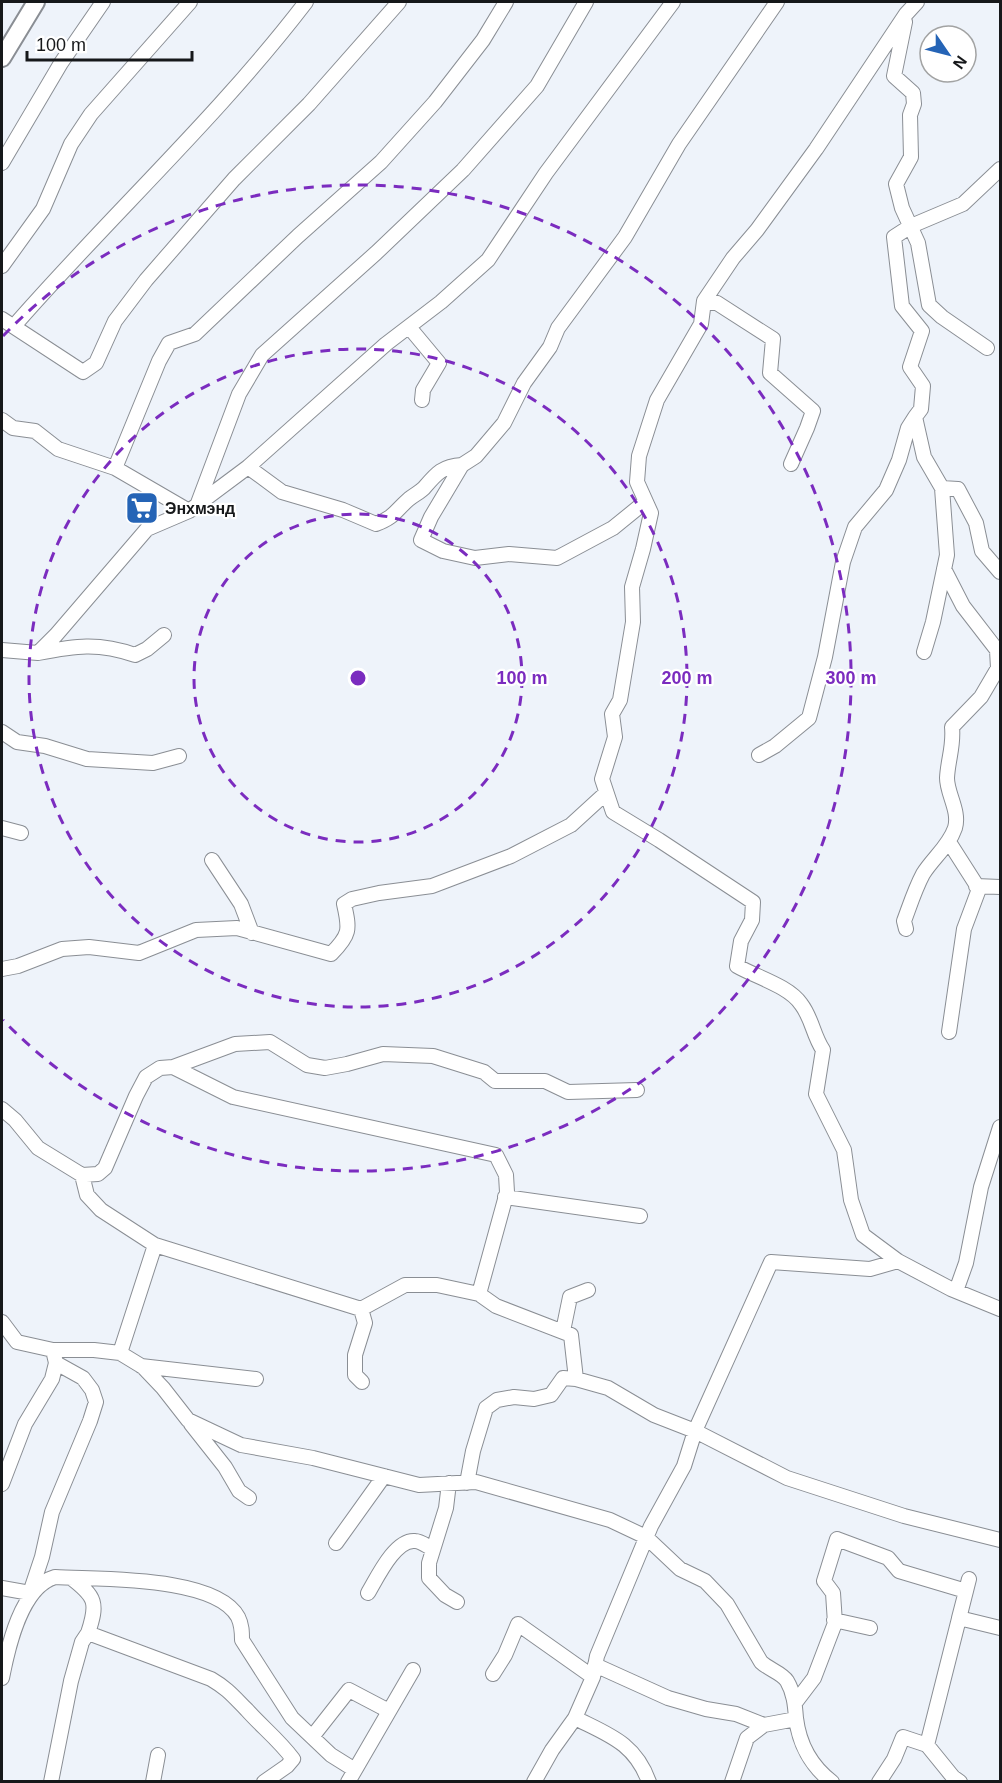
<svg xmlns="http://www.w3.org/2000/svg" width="1002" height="1783" viewBox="0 0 1002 1783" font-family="Helvetica,sans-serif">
<rect width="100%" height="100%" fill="#eef3fa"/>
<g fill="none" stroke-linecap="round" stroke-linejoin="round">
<g stroke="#8a8e94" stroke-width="16">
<path id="minor" d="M 905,22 L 894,76 L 913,93 L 914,104 L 910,115 L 911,157 L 896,184 L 902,208 L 918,243 L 929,305 L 942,317 L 987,348
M 2,163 L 61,63 L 103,2
M 1000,169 L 963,204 L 911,226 L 894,237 L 902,306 L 922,331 L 910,367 L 923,386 L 921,409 L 915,417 L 924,457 L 942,488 L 958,489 L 976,523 L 982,551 L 1000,572
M 2,266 L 43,209 L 71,144 L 91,114 L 190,2
M 704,301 L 717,303 L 773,339 L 770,373 L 813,411 L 807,428 L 791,464
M 2,319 L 83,372 L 96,363 L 115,321 L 146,280 L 234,179 L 309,104 L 399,2
M 14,326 C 109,217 218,117 306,2
M 409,327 L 439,363 L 423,390 L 422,400
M 2,420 L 13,428 L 35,431 L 58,449 L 115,468 L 189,511
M 462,465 L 476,456 L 504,423 L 524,383 L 550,347 L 558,328 L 625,237 L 679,144 L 777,2
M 248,467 L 282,492 L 343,510 L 376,524 C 395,517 395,511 409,499 C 414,495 420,492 424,488 C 436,474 442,466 462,465 L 431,517 L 421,540 L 443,551 L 475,558 L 509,554 L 557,558 L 613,528 L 645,502
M 115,468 L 159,361 L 169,343 L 195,334 L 298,236 L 381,162 L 435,102 L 483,40 L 506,2
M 198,503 L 239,394 L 262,355 L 376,253 L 463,170 L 537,86 L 586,2
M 2,650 L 38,653 L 56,635 L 147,529 L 189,511 L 248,467 L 386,344 L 441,302 L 488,260 L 546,173 L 673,2
M 924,652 L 933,622 L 947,555 L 942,488
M 38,653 C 75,646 98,642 135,655 L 147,649 L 164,635
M 2,732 L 17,742 L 45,746 L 87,759 L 153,763 L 179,756
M 759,755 L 775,746 L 809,718 L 825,657 L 843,562 L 855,527 L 886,490 L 899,460 L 908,428 L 915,417
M 2,828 L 21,833
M 949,842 L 979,889 L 964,929 L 949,1032
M 212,860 L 241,904 L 252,933
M 976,886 L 1000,887
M 906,929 L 904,921 C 910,905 915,889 923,874 C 933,858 949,846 955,828 C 960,811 947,794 947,778 C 948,759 954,746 952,727 L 981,697 L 998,668 L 997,650 L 963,606 L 944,569
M 2,969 L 18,966 L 62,949 L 89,947 L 139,953 L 196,930 L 237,928 L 331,954 C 350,935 350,930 344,904 L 352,899 L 379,893 L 432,886 L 511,856 L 571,825 L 606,793
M 173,1067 L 235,1044 L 270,1042 L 307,1065 L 325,1068 L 347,1064 L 383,1054 L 433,1056 L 484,1072 L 495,1081 L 545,1081 L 568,1092 L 637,1090
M 2,1109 L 15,1120 L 38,1148 L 82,1175 L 98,1174 L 105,1168 L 136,1096 L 146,1077 L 160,1068 L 173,1067 L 233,1097 L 496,1155 L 506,1175 L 507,1192 L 479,1294 L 496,1306 L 571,1335 L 576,1379 L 608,1388 L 654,1415 L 695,1431 L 787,1478 L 904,1516 L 1000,1540
M 82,1175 L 87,1195 L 101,1210 L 155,1245 L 361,1309 L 405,1285 L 437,1285 L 479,1294
M 505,1197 L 640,1216
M 898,1261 L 863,1235 L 851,1200 L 844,1150 L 816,1094 L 823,1050 C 813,1035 812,1018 801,1004 C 789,986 756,977 737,966 L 741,941 L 752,920 L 753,902 L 659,840 L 613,812 L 602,779 L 615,737 L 612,714 L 620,700 L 633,622 L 632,587 L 643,549 L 651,513 L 637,482 L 639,456 L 657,400 L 701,324 L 704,301 L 733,258 L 757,230 L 816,149 L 906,14 L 917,2
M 956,1291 L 966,1263 L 981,1187 L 1000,1127
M 361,1309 L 365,1323 L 355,1355 L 355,1375 L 362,1382
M 2,1322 L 17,1342 L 53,1350 L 94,1350 L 120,1353 L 143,1367 L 163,1388 L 188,1420 L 241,1445 L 313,1458 L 419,1485 L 476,1482 L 610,1520 L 646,1537 L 680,1569 L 705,1581 L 727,1604 L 761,1662 C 768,1669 782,1673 787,1681 C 794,1693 795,1705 796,1718 C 799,1743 811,1766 832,1782
M 563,1331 L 570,1297 L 588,1290
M 120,1353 L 155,1245
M 141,1366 L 256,1379
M 191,1424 L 225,1467 L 239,1491 L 249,1498
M 449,1483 L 446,1508 L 429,1563 L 429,1578 L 445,1595 L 457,1602
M 467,1483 L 473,1451 L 486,1408 L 497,1400 L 514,1397 L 534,1399 L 551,1395 L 563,1378 L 576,1379
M 2,1484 L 25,1424 L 52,1379 L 56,1363
M 336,1543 L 384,1476
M 71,1578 C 96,1597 98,1603 88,1633 L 211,1679 C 228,1689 233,1696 247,1710 C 262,1727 279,1740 293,1759 L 287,1766 L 264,1782
M 2,1588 L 30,1593 L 42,1557 L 52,1512 L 90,1421 L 96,1402 L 92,1390 L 83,1378 L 56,1363 L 53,1350
M 368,1593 C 377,1578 395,1539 415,1541 C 421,1541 428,1547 433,1549
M 834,1620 L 870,1628
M 595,1665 L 668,1698 L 706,1709 L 736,1714 L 764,1725
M 493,1674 L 505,1655 L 518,1624 L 593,1677
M 2,1678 C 8,1647 21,1587 55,1577 C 96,1580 215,1575 238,1617 C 242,1625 242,1632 242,1640 L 292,1718 L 331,1755 L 355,1770 L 348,1782
M 795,1703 L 814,1678 L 835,1623 L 833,1593 L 824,1581 L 837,1539 L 888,1558 L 899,1571 L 966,1591 L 959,1618 L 1000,1628
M 575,1718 C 609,1735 635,1743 649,1782
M 312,1737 L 349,1690 L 389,1711
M 927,1745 L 969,1579
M 355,1770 L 413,1670
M 51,1782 L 71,1681 L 82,1642 L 88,1633
M 153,1782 L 158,1755
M 534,1782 L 552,1750 L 575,1718 L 593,1677 L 597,1656 L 651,1526 L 684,1466 L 695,1431 L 771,1262 L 870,1269 L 898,1261 L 951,1289 L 1000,1309
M 732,1782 L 747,1738 L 764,1725 L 796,1719
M 879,1782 L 894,1759 L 903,1737 L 927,1745 L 953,1777 L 960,1782"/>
</g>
<g stroke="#8a8e94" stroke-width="20">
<path id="tertiary" d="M 2,58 L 36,2"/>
</g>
<use href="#minor" stroke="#fff" stroke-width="14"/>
<use href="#tertiary" stroke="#fff" stroke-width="16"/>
</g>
<g fill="none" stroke="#7b2cbf" stroke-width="3" stroke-dasharray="10 8">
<circle cx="358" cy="678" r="164"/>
<circle cx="358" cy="678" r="329"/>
<path d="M3 336A493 493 0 1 1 3 1020"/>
</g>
<defs>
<g id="supermarket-square" transform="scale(1.725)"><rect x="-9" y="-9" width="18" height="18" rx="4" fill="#2564b6" stroke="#fff"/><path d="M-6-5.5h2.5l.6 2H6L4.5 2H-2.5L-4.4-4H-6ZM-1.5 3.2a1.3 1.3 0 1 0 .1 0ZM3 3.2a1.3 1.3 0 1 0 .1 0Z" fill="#fff"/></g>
</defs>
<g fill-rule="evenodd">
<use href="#supermarket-square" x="142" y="508"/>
</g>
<g text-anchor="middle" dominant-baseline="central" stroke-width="4.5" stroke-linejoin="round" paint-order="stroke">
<g font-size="16" font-weight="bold" fill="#16181a" stroke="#fff" text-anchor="start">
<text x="165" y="508">Энхмэнд</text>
</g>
</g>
<circle cx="358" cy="678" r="9" fill="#7b2cbf" stroke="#fff" stroke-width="3"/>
<g font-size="18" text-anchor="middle" font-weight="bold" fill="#7b2cbf" stroke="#fff" stroke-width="4.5" stroke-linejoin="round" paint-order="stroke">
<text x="522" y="684">100 m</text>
<text x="687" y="684">200 m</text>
<text x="851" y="684">300 m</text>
</g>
<rect width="1002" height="1783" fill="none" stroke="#16181a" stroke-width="6"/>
<g transform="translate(948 54) rotate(125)"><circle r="28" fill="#ffffff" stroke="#a2a3a3" stroke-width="1.5"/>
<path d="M0-4.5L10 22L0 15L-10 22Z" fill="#2564b6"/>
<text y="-9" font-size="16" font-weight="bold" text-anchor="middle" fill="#16181a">N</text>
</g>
<path d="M27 51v9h165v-9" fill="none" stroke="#16181a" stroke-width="3"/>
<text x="36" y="51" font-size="18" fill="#16181a" stroke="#ffffff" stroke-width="4.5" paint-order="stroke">100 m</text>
</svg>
